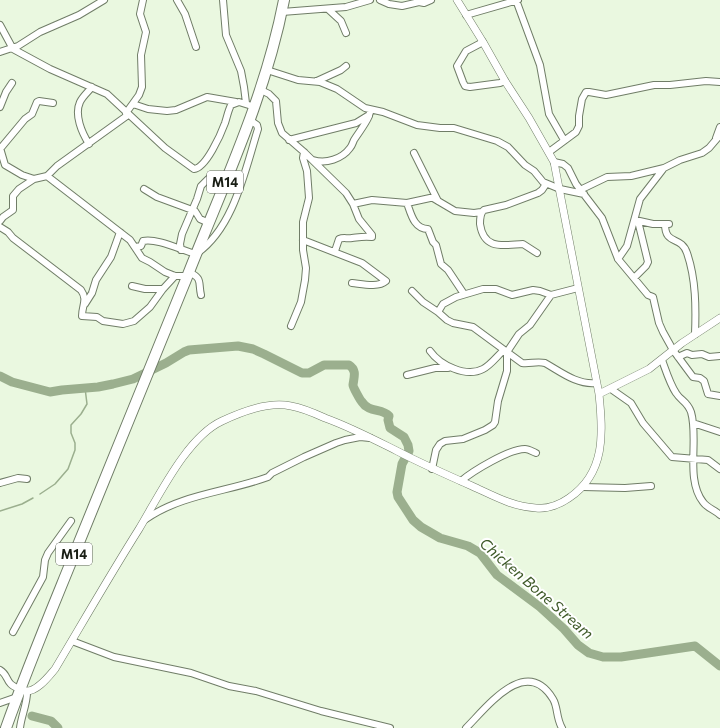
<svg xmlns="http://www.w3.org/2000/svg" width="720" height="728" viewBox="0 0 720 728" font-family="Commissioner,sans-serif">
<rect width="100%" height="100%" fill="#eaf8e0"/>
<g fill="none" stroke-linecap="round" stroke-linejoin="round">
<path stroke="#9baf8e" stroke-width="1.5" d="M 40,494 L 55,484 L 68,469 L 75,450 L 75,443 L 71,433 L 71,425 L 81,414 L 87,404 L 85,388
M 0,511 L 22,504 L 33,498"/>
<path stroke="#9baf8e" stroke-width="9" d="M 0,376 L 12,382 L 50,392 L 62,390 L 98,387 L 113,384 L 133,379 L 166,363 L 184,352 L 189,350 L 238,346 L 253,349 L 264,354 L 302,373 L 309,373 L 324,365 L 349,365 C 357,370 354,377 353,385 C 353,387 360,400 362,402 C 369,413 382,408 389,416 L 388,420 L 390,428 L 404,437 L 408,445 L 409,451 L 402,464 L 397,492 L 398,497 L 413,520 L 421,527 L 440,538 L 468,546 L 480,553 L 497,575 L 540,607 L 564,629 L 578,645 L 589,653 L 603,657 L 621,657 L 695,646 L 720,666
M 32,716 L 51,721 L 58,728"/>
<g stroke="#707d67" stroke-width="8">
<path id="minor" d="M 177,0 L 185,14 L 196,47
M 223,0 L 226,35 L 241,71 L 244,87 L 246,103
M 380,0 L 389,4 L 402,6 L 419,2 L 424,3 L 431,0
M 516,0 L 540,65 L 549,114 L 564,140
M 328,9 L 341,21 L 346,33
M 282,12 L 346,7 L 370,0
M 466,15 L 518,0
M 0,25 L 13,49 L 50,69 L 107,94 L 165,148 L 194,169 C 206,168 221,134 225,123 C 227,117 228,111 231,105 L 239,102 L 255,107
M 483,42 L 466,51 L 457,66 L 463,82 L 465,86 L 470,87 L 500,83 L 505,81
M 0,52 L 18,46 L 40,32 L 79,15 L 104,0
M 267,70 L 298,80 L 320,82 L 337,89 L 365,108 L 383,112 L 417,125 L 440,128 L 454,128 L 497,141 L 508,147 L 525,165 L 534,171 L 543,182 L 560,189 L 584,194
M 317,81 L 341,70 L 346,66
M 261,90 L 269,94 L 276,101 L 278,123 L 282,133 L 304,152 L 346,193 L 353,204 L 359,219 L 372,235 L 372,237 C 364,236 360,237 352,238 C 347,239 344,237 339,239 L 335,251
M 133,104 L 148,109 L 167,111 L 176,110 L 207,97 L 236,102
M 0,107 L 6,92 L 12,83
M 126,113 L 139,95 L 142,87 L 141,55 L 146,32 L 140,14 L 143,0
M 716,138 L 720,127
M 289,140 L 356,123 L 369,115 L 371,110
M 89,144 C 82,133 74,115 80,102 C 83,96 88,92 92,87
M 0,148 L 5,165 L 22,175 L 34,179
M 0,149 L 25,119 L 32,114 L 37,102 L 39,101 L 53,103
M 549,152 L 576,132 L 579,126 L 579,116 L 582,99 L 586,92 L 589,92 L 606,95 L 654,85 L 670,85 L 706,81 L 720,82
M 414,153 L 438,201
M 313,160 C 326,164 342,159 350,148 C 352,146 353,142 354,140 C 359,132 365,125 369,116
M 554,162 L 563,164 L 568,168 L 576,184 L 602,218 L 618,259 L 648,295 L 653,297 L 659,323 L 663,332 L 673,350 L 690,373 L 693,377 L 700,378 L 704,381 L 708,394 L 720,396
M 47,176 L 130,240 L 142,258 L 150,262 L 165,272 L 175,276 L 187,276
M 144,189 L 157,197 L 195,211 L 200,219 L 209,223
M 580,190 L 607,177 L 631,176 L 664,168 L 680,160 L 702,153 L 709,148 L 720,135
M 407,203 C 411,214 414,229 428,229 L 433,242 L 436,245 L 441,264 L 448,270 L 464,294
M 353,204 L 372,200 L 407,203 L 430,198 L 433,198 L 455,211 L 474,213 L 481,212
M 635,220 L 653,224 L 669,224
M 0,221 L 3,217 L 13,210 L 13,196 L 19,189 L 34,179 L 47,176 L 57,166 L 128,115
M 665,224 C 665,246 681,235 687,253 C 696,279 696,308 695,334
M 0,227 L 8,232 L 13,238 L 81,290 C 88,300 82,305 82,316 L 97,317 L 103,321 L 123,324 L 134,321 L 150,307 L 163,289 L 175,276
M 303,240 L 362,263 L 386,281 C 378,288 362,284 352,283
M 136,247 L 141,246 L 143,241 C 157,238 181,250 196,254 C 234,228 245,170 258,129 L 257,125 L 250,120
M 181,250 L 180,244 L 182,234 L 197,199 L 201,186 L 208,179 L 212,179 L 224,185
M 537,253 L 523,244 C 504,245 484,251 480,224 C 480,219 480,213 484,210 L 506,205 L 538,193 L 542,190 L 546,184
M 618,259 L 627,246 L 640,199 L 664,168
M 189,272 C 203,279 198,282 201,295
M 634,278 L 646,266 L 648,262 L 638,221
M 132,286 L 145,289 L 163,289
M 412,291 L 423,302 L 438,312 L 447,320 L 453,323 L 473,327 L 522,363 C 530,364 537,361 545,363 C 561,372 577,385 596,383
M 85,304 L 92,293 L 96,280 L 111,257 L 120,232
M 438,312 L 443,304 L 456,297 L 483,289 L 496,289 L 512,295 L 533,290 L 540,291 L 551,295
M 291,326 L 301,302 L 305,280 L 306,268 L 303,250 L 303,222 L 309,198 L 307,171 L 303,158 L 304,152
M 430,351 C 440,365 466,378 483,369 C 491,365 497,356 504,350
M 678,357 L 687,353 L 692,355 L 702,354 L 709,357 L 720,356
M 662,360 C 666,371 670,384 676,393 C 681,401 687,401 691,412 C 699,439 685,479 703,502 C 707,508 715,510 720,515
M 407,375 L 435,368 L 448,368
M 611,389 L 631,403 L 643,423 L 672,457 L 708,460 L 720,469
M 693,423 L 720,432
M 432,469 L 436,450 L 440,444 L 445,441 L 463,439 L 485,430 L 493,425 L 495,422 L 498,401 L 507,371 L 507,352 L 519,334 L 530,325 L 551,295 L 578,288
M 461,481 C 473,471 509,449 525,449 C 529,449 533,452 536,453
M 0,483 L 18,478 L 27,479
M 583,487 L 625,488 L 651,486
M 146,519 C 182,494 227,492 268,477 L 272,473 L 304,457 L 336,443 L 345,440 L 360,437 L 370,438
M 13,632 L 43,577 L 45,560 L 48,553 L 71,521
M 72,641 L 114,657 L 191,673 L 229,686 L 256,691 L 321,711 L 390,728
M 0,670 C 10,676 4,684 20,689
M 0,703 L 17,697
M 20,728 C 21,717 28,701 27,691
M 466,728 C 488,706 526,655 553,699 C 558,707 556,718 562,728"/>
</g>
<g stroke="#707d67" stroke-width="8">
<path id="tertiary" d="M 599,394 L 649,369 L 682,343 L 720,318
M 20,689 C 22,690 24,691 26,691 C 37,692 49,676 55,669 C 83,622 110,575 139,529 C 159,496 187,437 222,421 C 243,411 269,401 291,406 C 303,408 314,413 325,418 C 350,427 373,439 397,451 C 422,464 447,475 472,486 C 492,495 513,507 536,508 C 548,509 559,505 569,498 C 606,473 603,433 599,394 L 554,162 L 529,118 L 505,81 L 483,42 L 457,0"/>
</g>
<g stroke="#707d67" stroke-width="12">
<path id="trunk" d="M 6,728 C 25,674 47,621 69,567 C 108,470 148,374 187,277 C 223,185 265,98 284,0"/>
</g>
<use href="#minor" stroke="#fff" stroke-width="6"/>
<use href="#tertiary" stroke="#fff" stroke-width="7"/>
<use href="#trunk" stroke="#fff" stroke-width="10"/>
</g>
<g text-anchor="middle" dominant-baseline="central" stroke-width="4" stroke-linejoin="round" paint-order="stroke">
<g fill="#fff" stroke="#5e625b" stroke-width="1">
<rect x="207" y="171" width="36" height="22" rx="3"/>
<rect x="56" y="543" width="36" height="22" rx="3"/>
</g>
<g font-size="13" font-weight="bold" fill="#191e15">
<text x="225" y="182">M14</text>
<text x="74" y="554">M14</text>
</g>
<g font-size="15" font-style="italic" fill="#3f5a29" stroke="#fff">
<text transform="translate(537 588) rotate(41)">Chicken Bone Stream</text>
</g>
</g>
</svg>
